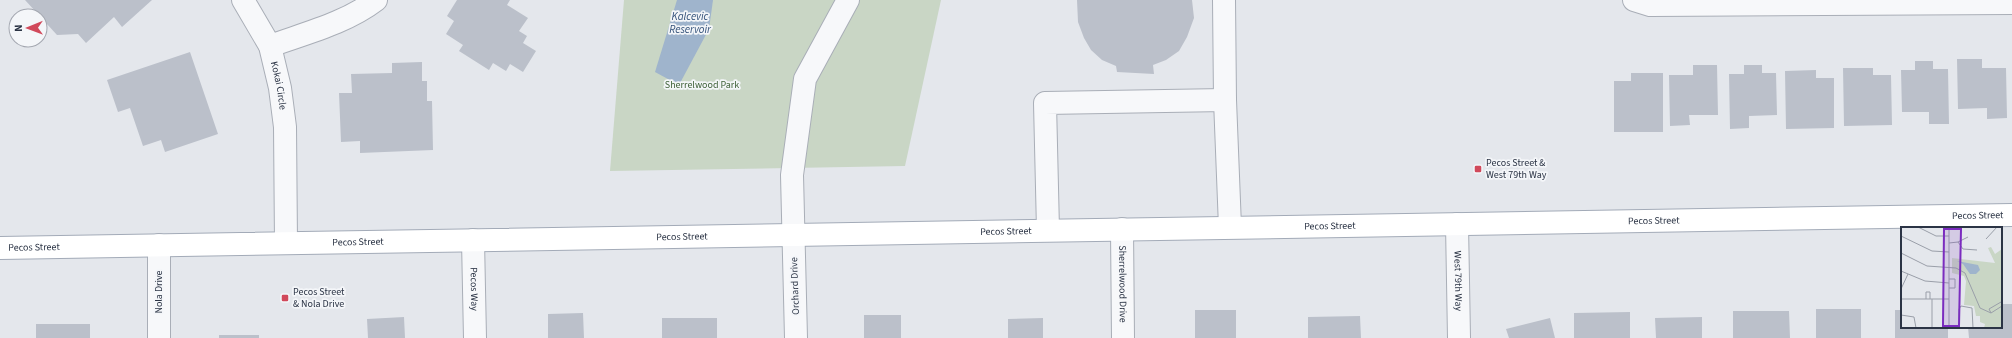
<svg xmlns="http://www.w3.org/2000/svg" width="2012" height="338" viewBox="0 0 2012 338" font-family="'Source Sans 3',sans-serif">
<rect width="100%" height="100%" fill="#e4e7ec"/>
<path fill="#c9d6c5" d="M 624,0 L 941,0 L 905,166 L 610,171 Z"/>
<path fill="#9fb4cc" d="M 677,0 L 713,0 L 709,29 L 679,85 L 655,72 Z"/>
<path fill="#bbc0ca" d="M 25,0 L 152,0 L 122,27 L 114,17 L 86,43 L 78,34 L 57,35 Z
M 457,0 L 510,0 L 507,5 L 528,18 L 519,31 L 527,36 L 523,43 L 536,51 L 523,72 L 510,64 L 506,71 L 493,63 L 489,70 L 459,51 L 463,45 L 446,34 L 454,21 L 447,16 Z
M 1077,0 L 1192,0 L 1194,18 L 1187,37 L 1179,51 L 1166,60 L 1153,65 L 1154,74 L 1117,72 L 1116,66 L 1102,60 L 1091,50 L 1084,38 L 1078,22 Z
M 190,52 L 218,134 L 165,152 L 161,140 L 143,146 L 130,108 L 118,112 L 107,80 Z
M 1957,59 L 1982,59 L 1982,68 L 2006,68 L 2007,118 L 1987,119 L 1987,108 L 1958,109 Z
M 1915,61 L 1933,61 L 1933,69 L 1948,69 L 1949,124 L 1929,124 L 1929,112 L 1902,112 L 1901,70 L 1915,70 Z
M 422,62 L 422,81 L 427,81 L 427,101 L 432,101 L 433,150 L 360,153 L 360,141 L 341,142 L 339,93 L 352,93 L 351,74 L 392,73 L 392,63 Z
M 1693,65 L 1717,65 L 1718,115 L 1689,115 L 1690,125 L 1670,126 L 1669,75 L 1693,75 Z
M 1744,65 L 1762,65 L 1762,73 L 1776,73 L 1777,115 L 1749,116 L 1749,128 L 1730,129 L 1729,74 L 1744,74 Z
M 1843,68 L 1873,68 L 1873,75 L 1891,75 L 1892,125 L 1844,126 Z
M 1816,70 L 1816,78 L 1834,78 L 1834,128 L 1786,129 L 1785,71 Z
M 1631,73 L 1663,73 L 1663,132 L 1614,132 L 1614,81 L 1631,81 Z
M 2001,304 L 2012,304 L 2012,338 L 1969,338 L 1968,327 L 2001,327 Z
M 1816,309 L 1861,309 L 1861,338 L 1816,338 Z
M 1195,310 L 1236,310 L 1236,338 L 1195,338 Z
M 1895,310 L 1902,310 L 1902,327 L 1948,327 L 1948,338 L 1895,338 Z
M 1733,311 L 1789,311 L 1790,338 L 1733,338 Z
M 1630,312 L 1630,338 L 1574,338 L 1574,313 Z
M 583,313 L 584,338 L 548,338 L 548,314 Z
M 864,315 L 901,315 L 901,338 L 864,338 Z
M 1360,316 L 1361,338 L 1308,338 L 1308,317 Z
M 404,317 L 405,338 L 368,338 L 367,319 Z
M 1702,317 L 1702,338 L 1656,338 L 1655,318 Z
M 662,318 L 717,318 L 717,338 L 662,338 Z
M 1043,318 L 1043,338 L 1008,338 L 1008,319 Z
M 1550,318 L 1555,338 L 1509,338 L 1506,329 Z
M 36,324 L 90,324 L 90,338 L 36,338 Z
M 219,335 L 259,335 L 259,338 L 219,338 Z"/>
<g fill="none" stroke-linecap="round" stroke-linejoin="round">
<g stroke="#a9aeb7" stroke-width="24">
<g id="minor">
<path id="s1" d="M 243,0 L 270,46 L 280,88 L 285,127 L 286,243"/>
<path d="M 1224,0 L 1225,100"/>
<path d="M 1634,0 L 1650,5 L 2012,3"/>
<path d="M 270,46 C 306,33 346,23 376,0"/>
<path id="s2" d="M 1457,224 L 1459,338"/>
<path id="s3" d="M 1122,229 L 1123,338"/>
<path d="M 1048,230 L 1045,103 L 1225,100 L 1230,227"/>
<path id="s4" d="M 473,240 L 475,338"/>
<path d="M 159,338 L 159,245"/>
<path d="M 796,338 L 792,175 L 805,79 L 848,0"/>
</g>
</g>
<g stroke="#a3abb8" stroke-width="24">
<g id="major">
<path id="s5" d="M 0,248 L 2012,215"/>
</g>
</g>
<use href="#minor" stroke="#f7f8fa" stroke-width="22"/>
<use href="#major" stroke="#fff" stroke-width="22"/>
</g>
<g fill="#d1495b" stroke="#f4f6f9" stroke-width="1.5">
<rect x="1474" y="165" width="8" height="8" rx="2"/>
<rect x="281" y="294" width="8" height="8" rx="2"/>
</g>
<g text-anchor="middle" dominant-baseline="central" stroke-width="3.5" stroke-linejoin="round" paint-order="stroke">
<g font-size="10" fill="#3f6138" stroke="#f4f6f9">
<text x="702" y="85">Sherrelwood Park</text>
</g>
<g font-size="10" fill="#2b3445" stroke="#f4f6f9">
<text stroke="none"><textPath href="#s1" startOffset="94">Kokai Circle</textPath></text>
<text stroke="none"><textPath href="#s5" startOffset="1978">Pecos Street</textPath></text>
<text stroke="none"><textPath href="#s5" startOffset="1654">Pecos Street</textPath></text>
<text stroke="none"><textPath href="#s5" startOffset="1330">Pecos Street</textPath></text>
<text stroke="none"><textPath href="#s5" startOffset="1006">Pecos Street</textPath></text>
<text stroke="none"><textPath href="#s5" startOffset="682">Pecos Street</textPath></text>
<text stroke="none"><textPath href="#s5" startOffset="358">Pecos Street</textPath></text>
<text stroke="none"><textPath href="#s5" startOffset="34">Pecos Street</textPath></text>
<text stroke="none"><textPath href="#s2" startOffset="57">West 79th Way</textPath></text>
<text stroke="none"><textPath href="#s3" startOffset="55">Sherrelwood Drive</textPath></text>
<text transform="translate(795 286) rotate(-92)">Orchard Drive</text>
<text stroke="none"><textPath href="#s4" startOffset="49">Pecos Way</textPath></text>
<text transform="translate(159 292) rotate(-90)">Nola Drive</text>
</g>
<g font-size="10" fill="#2b3445" stroke="#f4f6f9" text-anchor="start">
<text x="1486" y="163">Pecos Street &amp;<tspan x="1486" dy="12">West 79th Way</tspan></text>
<text x="293" y="292">Pecos Street<tspan x="293" dy="12">&amp; Nola Drive</tspan></text>
</g>
<g font-size="11" font-style="italic" fill="#34527a" stroke="#f4f6f9">
<text x="690" y="16">Kalcevic<tspan x="690" dy="13">Reservoir</tspan></text>
</g>
</g>
<g transform="translate(1901 227)">
<rect width="101" height="101" fill="#e4e7ec"/>
<path d="M 90,20 L 94,27 L 101,22 L 101,101 L 83,101 L 84,97 L 79,95 L 79,89 L 75,89 L 73,79 L 63,78 L 65,54 L 63,49 L 51,46 L 51,31 L 94,36 L 87,21 Z" fill="#c9d6c5"/>
<path d="M 56,34 L 77,38 L 79,43 L 75,47 L 69,47 L 62,37 Z" fill="#9fb4cc"/>
<path fill="none" stroke="#9a9fa9" stroke-width="1" d="M 17,0 L 35,9 L 48,9M 0,9 L 31,24 L 48,25M 85,12 L 96,0M 57,15 L 62,22 L 76,23M 48,16 L 57,15 L 67,10M 0,26 L 26,39 L 55,41 L 64,46 L 79,81 L 90,86 L 101,79M 0,44 L 24,54 L 48,56M 48,52 L 54,52 L 54,61 L 48,61M 0,62 L 7,47M 0,72 L 48,72M 25,72 L 25,65 L 29,65 L 29,72M 90,86 L 88,82 L 100,75 L 101,77M 0,88 L 13,90 L 15,101M 31,101 L 31,72M 48,101 L 48,0M 58,101 L 58,82 L 60,79 L 71,81 L 72,101"/>
<path fill="#7b2cbf" fill-opacity="0.15" stroke="#7b2cbf" stroke-width="2" d="M 43,2 L 60,2 L 58,99 L 42,99 Z"/>
<rect width="101" height="101" fill="none" stroke="#2b3445" stroke-width="2"/>
</g>
<g transform="translate(28 28) rotate(269)"><circle r="19" fill="#f4f6f9" stroke="#a4a8b1"/>
<path d="M0-3L7 15L0 10L-7 15Z" fill="#d1495b"/>
<text y="-6" font-size="11" font-weight="bold" text-anchor="middle" fill="#2b3445">N</text>
</g>
</svg>
